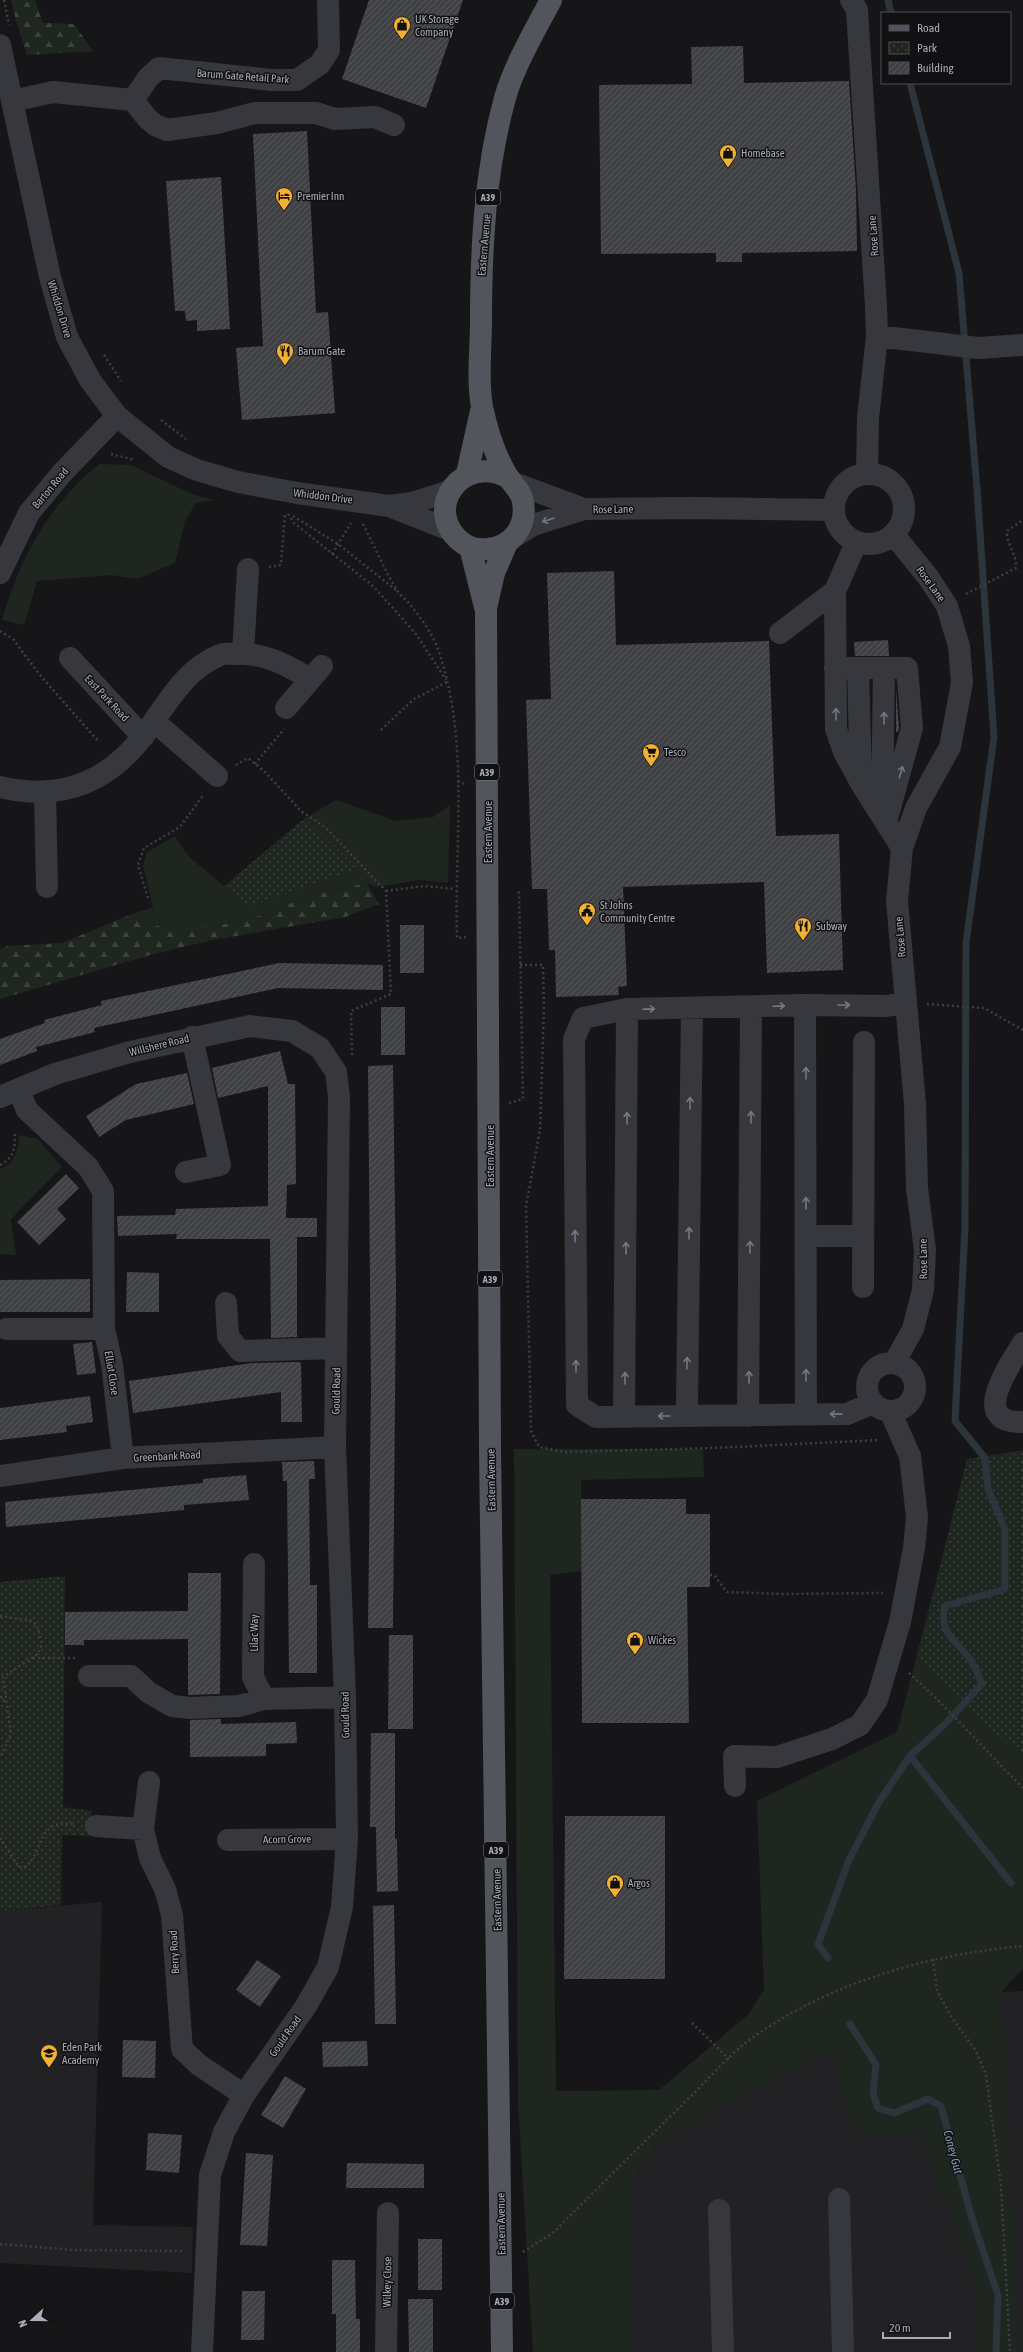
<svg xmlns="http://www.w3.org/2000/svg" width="1023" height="2352" viewBox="0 0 1023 2352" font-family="'Asap Condensed',sans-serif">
<defs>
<pattern id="forest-firs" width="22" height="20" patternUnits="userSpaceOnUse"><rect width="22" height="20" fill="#1e261f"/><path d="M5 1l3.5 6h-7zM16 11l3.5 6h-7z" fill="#3c433d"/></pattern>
<pattern id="park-dots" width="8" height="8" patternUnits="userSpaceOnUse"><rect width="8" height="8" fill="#1e261f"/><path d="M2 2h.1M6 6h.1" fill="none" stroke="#3c433d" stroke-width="1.8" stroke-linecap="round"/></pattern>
<pattern id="building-hatch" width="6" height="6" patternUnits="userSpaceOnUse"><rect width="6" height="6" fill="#404145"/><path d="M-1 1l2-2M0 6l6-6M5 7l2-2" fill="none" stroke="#595a5e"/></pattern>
</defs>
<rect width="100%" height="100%" fill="#161618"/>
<path fill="#222225" d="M 102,1902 L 93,2225 L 193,2227 L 192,2273 L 0,2263 L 0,1911 Z
M 1023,1991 L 1023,2352 L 552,2352 L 595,2242 L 656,2144 L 785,2046 L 1001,1992 Z"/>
<path fill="#1e261f" d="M 99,464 L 131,465 L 194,495 L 215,500 L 196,503 L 185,521 L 175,563 L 137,579 L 111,575 L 37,581 L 24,625 L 2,620 C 21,555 47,508 99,464 Z
M 336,800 L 396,821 L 433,817 L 450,805 L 448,883 L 419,880 L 376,887 L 367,883 L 308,896 L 259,916 L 216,926 L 165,928 L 127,916 L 153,907 L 143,866 L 147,852 L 175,836 L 188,856 L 224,886 L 305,818 Z
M 19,1135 L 38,1139 L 62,1167 L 11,1219 L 16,1255 L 0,1254 L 0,1169 C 16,1163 17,1151 19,1135 Z
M 514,1449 L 703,1449 L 704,1477 L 581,1480 L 581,1571 L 550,1575 L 556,2091 L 659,2090 L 749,2014 L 764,1990 L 757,1801 L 897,1732 L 967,1459 L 1023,1450 L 1023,1969 L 1001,1992 L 1020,2352 L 977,2352 L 978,2297 L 920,2132 L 856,2136 L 830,2050 L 656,2144 L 631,2184 L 633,2352 L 533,2352 L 518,2103 Z"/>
<path fill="url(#forest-firs)" d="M 11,0 L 35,0 L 43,23 L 74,24 L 93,51 L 27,55 L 17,24 Z
M 367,883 L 379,904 L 345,917 L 213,940 L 150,955 L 0,999 L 0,950 L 7,946 L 62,943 L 127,916 L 165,928 L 216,926 L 259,916 L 308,896 Z"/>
<path fill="url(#park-dots)" d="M 305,818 L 358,869 L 246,907 L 224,886 Z
M 1023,1452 L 1023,1755 L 962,1705 L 919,1657 L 967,1459 Z
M 65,1576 L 63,1807 L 92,1811 L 90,1836 L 62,1835 L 61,1905 L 0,1911 L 0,1582 Z"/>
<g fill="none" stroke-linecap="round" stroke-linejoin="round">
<path stroke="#2c353c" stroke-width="7" d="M 888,0 L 891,13
M 910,1756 L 1011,1883
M 828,1958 L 818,1944 L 849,1860 L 879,1802 L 910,1756 L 946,1723 L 982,1684 C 978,1676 976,1667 971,1660 C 957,1641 938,1634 945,1606 L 1005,1589 L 1005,1529 L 988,1489 L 985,1458 L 955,1421 L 965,1227 L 966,943 L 994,737 L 977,489 L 959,273 L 910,83
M 850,2024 L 876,2065 L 873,2094 L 878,2108 L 894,2113 L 928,2099 L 941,2106 L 971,2215 L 998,2295 L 996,2352"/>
</g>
<path fill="url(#building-hatch)" d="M 369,0 L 463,0 L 426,108 L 342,79 Z
M 743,46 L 744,83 L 849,81 L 856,190 L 857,251 L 742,253 L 742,262 L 716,262 L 716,253 L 601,254 L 599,85 L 692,84 L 691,47 Z
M 307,131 L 316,313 L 328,312 L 335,413 L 242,420 L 236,348 L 263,346 L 253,134 Z
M 221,177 L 230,329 L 197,331 L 197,320 L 186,321 L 185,311 L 175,311 L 166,181 Z
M 614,571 L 616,645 L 769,641 L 776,836 L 839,834 L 843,970 L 767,973 L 764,882 L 623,887 L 627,986 L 618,987 L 619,995 L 556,997 L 555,950 L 549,950 L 547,889 L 532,889 L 526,700 L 551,699 L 547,573 Z
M 888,640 L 889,656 L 855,656 L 854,642 Z
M 896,689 L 899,727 L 898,732 L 896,732 Z
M 400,925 L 424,925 L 424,973 L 400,973 Z
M 279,963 L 383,965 L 383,990 L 278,988 L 94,1028 L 95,1032 L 36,1047 L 37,1051 L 0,1065 L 0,1039 L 45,1023 L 44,1020 L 102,1005 L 101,1001 Z
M 381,1007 L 405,1007 L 405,1055 L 381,1055 Z
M 280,1051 L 288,1084 L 295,1084 L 296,1184 L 287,1185 L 286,1218 L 317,1218 L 317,1237 L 297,1237 L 297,1337 L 271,1338 L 270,1239 L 176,1239 L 177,1234 L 118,1236 L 117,1216 L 175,1215 L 176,1209 L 268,1206 L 268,1086 L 218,1098 L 212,1068 Z
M 393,1065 L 396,1286 L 393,1628 L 368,1628 L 371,1387 L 368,1066 Z
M 187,1073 L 194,1104 L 126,1120 L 99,1137 L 86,1116 L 136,1084 Z
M 66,1174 L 79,1188 L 57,1209 L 66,1219 L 39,1245 L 17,1222 Z
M 127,1272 L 159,1273 L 159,1312 L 126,1312 Z
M 90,1279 L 90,1312 L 0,1312 L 0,1280 Z
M 92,1342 L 96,1373 L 77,1375 L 73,1344 Z
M 298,1362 L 301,1363 L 302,1422 L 281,1422 L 281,1392 L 133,1413 L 129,1381 L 252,1363 Z
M 90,1396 L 93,1422 L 66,1426 L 67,1432 L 0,1440 L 0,1408 Z
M 314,1461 L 315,1479 L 309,1479 L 310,1585 L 317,1585 L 317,1673 L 289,1673 L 287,1481 L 283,1481 L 282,1462 Z
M 246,1475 L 249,1500 L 184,1505 L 184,1510 L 6,1527 L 5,1502 L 203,1483 L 203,1479 Z
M 581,1499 L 686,1499 L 686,1514 L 710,1514 L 710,1587 L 687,1587 L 689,1723 L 582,1723 Z
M 188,1573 L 221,1573 L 220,1694 L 188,1695 L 188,1639 L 84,1640 L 84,1645 L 65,1645 L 65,1612 L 188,1611 Z
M 389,1635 L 413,1635 L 413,1729 L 388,1729 Z
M 221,1719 L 221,1724 L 296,1722 L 297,1743 L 266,1744 L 266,1756 L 190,1757 L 190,1720 Z
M 371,1733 L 395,1733 L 395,1839 L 397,1839 L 398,1891 L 377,1892 L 376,1827 L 370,1827 Z
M 565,1816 L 665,1816 L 665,1979 L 564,1979 Z
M 394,1905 L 396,2024 L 375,2024 L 373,1906 Z
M 257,1960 L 281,1976 L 260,2007 L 236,1990 Z
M 123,2040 L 156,2041 L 155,2078 L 122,2077 Z
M 367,2041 L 368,2066 L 323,2067 L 322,2042 Z
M 285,2076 L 306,2089 L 283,2128 L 261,2115 Z
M 148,2133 L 182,2135 L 179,2173 L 146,2170 Z
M 246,2153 L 273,2155 L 267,2246 L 240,2245 Z
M 347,2163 L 424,2164 L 424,2188 L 346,2188 Z
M 418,2239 L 442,2239 L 442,2290 L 418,2290 Z
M 332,2260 L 355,2260 L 356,2319 L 360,2319 L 360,2352 L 336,2352 L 336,2314 L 332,2314 Z
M 242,2291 L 265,2291 L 264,2340 L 241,2340 Z
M 408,2299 L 433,2299 L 433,2352 L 409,2352 Z"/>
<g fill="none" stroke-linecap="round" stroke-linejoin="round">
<path stroke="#3d3f44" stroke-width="2.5" stroke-dasharray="2 3" stroke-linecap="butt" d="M 4,0 L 9,25
M 104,355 L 121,381
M 161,420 L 186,439
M 111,454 L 135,460
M 288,514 L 294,523 L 374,587 L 416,634 L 446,680
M 293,516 L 338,544 L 396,590
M 363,524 C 374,546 384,568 396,589 C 400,596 408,601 412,607 C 422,619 434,637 439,652 C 470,744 454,843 457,938 L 466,937
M 332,554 L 351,523
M 269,567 L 281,565 L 285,513
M 966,594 L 1016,568 C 1017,554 1006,544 1007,531 L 1023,520
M 0,631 L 13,639 L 40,675 L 99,742
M 381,730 L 414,699 L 447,682
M 255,764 L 284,729
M 236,765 L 248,758 L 265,772 L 301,811 L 325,827 L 386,891 L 391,994 L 351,1011 L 352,1055
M 458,781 L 464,784
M 386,891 L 424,886 L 455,889
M 148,898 L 138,865 L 144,848 L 180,827 L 204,794
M 520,965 L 543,965 L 544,1007 L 540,1130 L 526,1206 L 531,1431 L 539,1447 L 564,1452 L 714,1448 L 879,1440
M 927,1004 L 984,1008 L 1023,1030
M 509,1103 L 523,1099 L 519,890
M 0,1165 C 15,1157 15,1147 15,1131
M 710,1575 L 714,1575 L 727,1592 L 784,1594 L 883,1593
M 0,1616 L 31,1621 L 37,1625 L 42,1644 L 38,1654 L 3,1677 L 11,1734 L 0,1758
M 33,1658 L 76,1658
M 909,1673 C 949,1709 985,1750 1023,1788
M 0,1696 L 6,1703
M 0,1838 L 19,1867 L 24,1868 C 47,1850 33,1820 74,1824
M 933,1959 L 937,1990 L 950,2015 L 976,2051 L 986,2075 L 1001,2186 L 1010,2352
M 692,2023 L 729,2059
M 0,2244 L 74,2250 L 185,2251
M 523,2252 L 554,2232 C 598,2188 642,2144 687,2100 C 708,2080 728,2055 752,2038 C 831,1982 927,1955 1023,1946"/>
<path stroke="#37383d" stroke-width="22" d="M 851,0 L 857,10 L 876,306 L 877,336 L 868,418 L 867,474
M 0,45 L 50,277 L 67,337 L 90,380 L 117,416 L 168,457 L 197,470 L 238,482 L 297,493 L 389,506 L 450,530
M 133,100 L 148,78 L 159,68 L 272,80 L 297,80 L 320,64 L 329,50 L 328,0
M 12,101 L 53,92 L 133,100 L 147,118 L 155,125 L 167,130 L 217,123 L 255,113 L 316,113 L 335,119 L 375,117 L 394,125
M 877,336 L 978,348 L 1023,345
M834 509a35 35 0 1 1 70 0a35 35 0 1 1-70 0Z
M 514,483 L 584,509
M 389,506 L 412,503 L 450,491
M 515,536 L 533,525 L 584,509 L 693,508 L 833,510
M 856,543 L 835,591 L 836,729 L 844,752 L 862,785 L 902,848
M 0,573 L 29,513 L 62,473 L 117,416
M 780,633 L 835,591
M 243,653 L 248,569
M 70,658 L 143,737
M 835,668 L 907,668 L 912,728 L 886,822
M 858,668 L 861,780
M 286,708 L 322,666
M 154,721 L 217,776
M 0,787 C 59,801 107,784 144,735 C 166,706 183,670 220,655 C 224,653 230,654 235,654 C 264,652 286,665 311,679
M 45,792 L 47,887
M 882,808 L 884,668
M 805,1005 L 806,1414
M 19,1091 L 27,1110 L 88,1167 L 103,1191 L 104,1329 L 112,1364 L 123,1458
M 0,1097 L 55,1074 L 130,1052 L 250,1026 L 292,1031 L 320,1048 L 336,1072 L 339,1097 L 335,1447 L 345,1697 L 347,1839 L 342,1907 L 328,1967 L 306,2006 L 244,2095 L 224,2132 L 210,2175 L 202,2352
M 186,1172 L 220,1165 L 192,1037
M 806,1236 L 863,1236
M 863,1287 L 864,1042
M 226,1303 L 228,1336 L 240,1351 L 336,1348
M 6,1329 L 104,1329
M 1023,1343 C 1009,1366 968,1424 1023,1422
M 894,1363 L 913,1329 L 923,1290 L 925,1250 L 917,1188 L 915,1104 L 897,901 L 902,848 L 916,808 L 950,747 L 962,683 L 959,646 L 947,606 L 928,577 L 894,535
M867 1387a24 24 0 1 1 48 0a24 24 0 1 1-48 0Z
M 873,1403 L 847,1414 L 596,1417 L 577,1405 L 574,1039 L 583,1018 L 627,1009 L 805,1005 L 886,1006 L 905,1003
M 689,1416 L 687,1406 L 692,1008
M 748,1416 L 751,1007
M 624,1417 L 627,1009
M 0,1476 L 123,1458 L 335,1447
M 254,1564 L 253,1677 L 264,1699
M 89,1676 L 131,1676 L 148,1692 L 172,1706 L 190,1708 L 239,1706 L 264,1699 L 345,1697
M 149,1782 L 143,1829 L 150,1858 L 165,1889 L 172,1915 L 182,2049 L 199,2065 L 244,2095
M 735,1786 L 734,1756 L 777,1757 L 832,1739 L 860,1725 L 877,1700 L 900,1622 L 914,1548 L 917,1517 L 910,1456 L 890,1411
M 96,1826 L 143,1829
M 228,1840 L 347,1839
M 839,2199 L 843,2352
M 719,2210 L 723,2352
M 386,2352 L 388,2213"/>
<path stroke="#53555c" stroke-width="22" d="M 467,474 L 481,411
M 509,478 C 463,452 422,508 460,541 C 468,548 478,550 488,549 C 513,546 527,526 523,502 C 522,492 513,485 508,477 C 495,456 487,430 482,407 C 477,379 481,349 481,321 C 481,247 485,170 505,98 C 513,68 536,28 551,0
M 470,547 L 485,607
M 502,2352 L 490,1449 L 486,608 L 494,573 L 507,543"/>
</g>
<defs><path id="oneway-shaft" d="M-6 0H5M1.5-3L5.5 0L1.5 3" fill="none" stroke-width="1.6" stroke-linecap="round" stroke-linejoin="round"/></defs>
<g stroke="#757881">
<use href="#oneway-shaft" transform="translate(548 520) rotate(163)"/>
<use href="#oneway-shaft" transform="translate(836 714) rotate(-90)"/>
<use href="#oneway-shaft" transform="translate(884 718) rotate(-89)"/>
<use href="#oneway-shaft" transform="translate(901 772) rotate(-73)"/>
<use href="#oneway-shaft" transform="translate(844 1005)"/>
<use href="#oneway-shaft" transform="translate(779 1006) rotate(-2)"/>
<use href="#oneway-shaft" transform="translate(649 1009) rotate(-1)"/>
<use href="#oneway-shaft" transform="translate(806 1073) rotate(-90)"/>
<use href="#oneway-shaft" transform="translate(690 1103) rotate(-89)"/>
<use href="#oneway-shaft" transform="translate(751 1117) rotate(-90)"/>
<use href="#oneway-shaft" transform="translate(627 1118) rotate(-90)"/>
<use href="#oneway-shaft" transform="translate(806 1203) rotate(-90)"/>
<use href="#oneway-shaft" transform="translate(689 1233) rotate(-89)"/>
<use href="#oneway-shaft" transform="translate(575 1236) rotate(-90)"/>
<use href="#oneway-shaft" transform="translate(750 1247) rotate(-90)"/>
<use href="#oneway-shaft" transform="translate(626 1248) rotate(-90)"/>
<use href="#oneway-shaft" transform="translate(687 1363) rotate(-89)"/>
<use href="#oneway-shaft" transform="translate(576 1366) rotate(-90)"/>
<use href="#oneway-shaft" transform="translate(806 1375) rotate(-90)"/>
<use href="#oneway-shaft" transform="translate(749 1377) rotate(-90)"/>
<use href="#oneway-shaft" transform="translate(625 1378) rotate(-90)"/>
<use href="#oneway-shaft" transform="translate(836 1414) rotate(179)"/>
<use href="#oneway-shaft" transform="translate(664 1416) rotate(180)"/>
</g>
<defs>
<g id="shop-pin" transform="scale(0.9)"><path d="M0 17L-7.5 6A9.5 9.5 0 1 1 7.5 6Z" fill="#f2b134" stroke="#111113"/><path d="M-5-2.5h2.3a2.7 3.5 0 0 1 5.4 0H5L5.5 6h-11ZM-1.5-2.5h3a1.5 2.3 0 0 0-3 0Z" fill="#111"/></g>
<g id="hotel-pin" transform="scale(0.9)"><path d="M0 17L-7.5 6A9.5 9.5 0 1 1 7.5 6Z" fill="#f2b134" stroke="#111113"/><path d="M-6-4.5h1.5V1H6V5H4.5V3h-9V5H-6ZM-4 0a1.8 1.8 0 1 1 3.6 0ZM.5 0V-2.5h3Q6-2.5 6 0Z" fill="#111"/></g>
<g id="restaurant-pin" transform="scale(0.9)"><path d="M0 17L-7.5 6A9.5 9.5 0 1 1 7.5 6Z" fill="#f2b134" stroke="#111113"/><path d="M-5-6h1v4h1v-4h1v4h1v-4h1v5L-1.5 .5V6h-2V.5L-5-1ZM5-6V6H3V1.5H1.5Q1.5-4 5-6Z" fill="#111"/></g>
<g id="supermarket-pin" transform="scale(0.9)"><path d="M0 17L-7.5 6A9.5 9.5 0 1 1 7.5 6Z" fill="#f2b134" stroke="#111113"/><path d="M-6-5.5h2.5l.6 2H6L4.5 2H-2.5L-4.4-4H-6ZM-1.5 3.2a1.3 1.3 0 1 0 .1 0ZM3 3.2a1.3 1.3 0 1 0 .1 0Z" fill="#111"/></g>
<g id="civic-pin" transform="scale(0.9)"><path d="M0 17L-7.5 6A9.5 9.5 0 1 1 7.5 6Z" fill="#f2b134" stroke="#111113"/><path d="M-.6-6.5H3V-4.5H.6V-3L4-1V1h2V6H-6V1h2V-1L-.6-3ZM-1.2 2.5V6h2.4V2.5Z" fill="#111"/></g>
<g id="school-pin" transform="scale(0.9)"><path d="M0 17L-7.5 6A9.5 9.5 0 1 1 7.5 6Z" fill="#f2b134" stroke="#111113"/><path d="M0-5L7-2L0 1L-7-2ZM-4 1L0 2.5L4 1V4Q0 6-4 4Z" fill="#111"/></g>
</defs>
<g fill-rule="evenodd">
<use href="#shop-pin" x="402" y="25"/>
<use href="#shop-pin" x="728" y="153"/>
<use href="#hotel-pin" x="284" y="196"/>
<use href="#restaurant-pin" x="285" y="351"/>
<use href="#supermarket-pin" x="651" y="752"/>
<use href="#civic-pin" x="587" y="911"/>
<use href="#restaurant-pin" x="803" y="926"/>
<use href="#shop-pin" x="635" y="1640"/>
<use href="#shop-pin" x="615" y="1883"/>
<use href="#school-pin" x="49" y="2053"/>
</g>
<g text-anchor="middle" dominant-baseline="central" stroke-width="3" stroke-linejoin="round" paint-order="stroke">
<g fill="#111113" stroke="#7b7e86" stroke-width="1">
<rect x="476" y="189" width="24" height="16" rx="3"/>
<rect x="475" y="764" width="24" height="16" rx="3"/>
<rect x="478" y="1271" width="24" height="16" rx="3"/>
<rect x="484" y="1842" width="24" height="16" rx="3"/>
<rect x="490" y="2293" width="24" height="16" rx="3"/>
</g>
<g font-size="10" font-weight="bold" fill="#a8adb8">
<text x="488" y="197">A39</text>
<text x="487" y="772">A39</text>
<text x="490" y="1279">A39</text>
<text x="496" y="1850">A39</text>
<text x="502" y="2301">A39</text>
</g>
<g font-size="11" fill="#a8adb8" stroke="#111113" text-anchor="start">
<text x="415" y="19">UK Storage<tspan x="415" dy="13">Company</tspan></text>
<text x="741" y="153">Homebase</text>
<text x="297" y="196">Premier Inn</text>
<text x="298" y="351">Barum Gate</text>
<text x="664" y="752">Tesco</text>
<text x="600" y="905">St Johns<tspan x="600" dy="13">Community Centre</tspan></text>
<text x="816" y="926">Subway</text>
<text x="648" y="1640">Wickes</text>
<text x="628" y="1883">Argos</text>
<text x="62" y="2047">Eden Park<tspan x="62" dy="13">Academy</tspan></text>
</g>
<g font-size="11" fill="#a8adb8" stroke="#111113">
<text transform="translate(243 76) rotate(4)">Barum Gate Retail Park</text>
<text transform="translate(873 236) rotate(-94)">Rose Lane</text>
<text transform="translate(484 245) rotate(-85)">Eastern Avenue</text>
<text transform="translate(60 309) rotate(73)">Whiddon Drive</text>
<text transform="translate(50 488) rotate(-50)">Barton Road</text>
<text transform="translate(323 496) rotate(7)">Whiddon Drive</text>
<text transform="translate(613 509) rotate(-1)">Rose Lane</text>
<text transform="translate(931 584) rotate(54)">Rose Lane</text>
<text transform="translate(107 698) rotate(47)">East Park Road</text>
<text transform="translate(488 832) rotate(-90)">Eastern Avenue</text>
<text transform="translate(900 937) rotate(-95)">Rose Lane</text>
<text transform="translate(159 1045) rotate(-14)">Willshere Road</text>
<text transform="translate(490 1156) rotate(-90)">Eastern Avenue</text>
<text transform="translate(923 1259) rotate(-91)">Rose Lane</text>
<text transform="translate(112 1373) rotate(81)">Elliot Close</text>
<text transform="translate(336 1391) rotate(-89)">Gould Road</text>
<text transform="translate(167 1456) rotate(-3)">Greenbank Road</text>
<text transform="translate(491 1480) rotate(-91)">Eastern Avenue</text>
<text transform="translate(254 1633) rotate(-90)">Lilac Way</text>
<text transform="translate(345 1715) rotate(-91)">Gould Road</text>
<text transform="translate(287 1839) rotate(-1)">Acorn Grove</text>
<text transform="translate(497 1900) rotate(-91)">Eastern Avenue</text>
<text transform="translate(174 1952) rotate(-93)">Berry Road</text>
<text transform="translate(285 2036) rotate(-55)">Gould Road</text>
<text transform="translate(501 2224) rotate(-91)">Eastern Avenue</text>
<text transform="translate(387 2282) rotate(-89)">Wilkey Close</text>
</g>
<g font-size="12" font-style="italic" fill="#7f9bb3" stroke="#111113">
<text transform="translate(953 2152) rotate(75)">Coney Gut</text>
</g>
</g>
<rect x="881" y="12" width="130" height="72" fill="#111113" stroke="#4d4f55"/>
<rect x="889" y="25" width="20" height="6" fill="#53555c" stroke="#4d4f55"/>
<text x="917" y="32" font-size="12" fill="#a8adb8">Road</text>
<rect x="889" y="42" width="20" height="12" fill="url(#park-dots)" stroke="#4d4f55"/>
<text x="917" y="52" font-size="12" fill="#a8adb8">Park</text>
<rect x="889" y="62" width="20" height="12" fill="url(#building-hatch)" stroke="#4d4f55"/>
<text x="917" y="72" font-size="12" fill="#a8adb8">Building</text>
<g transform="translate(32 2320) rotate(249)" stroke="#111113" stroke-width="3" paint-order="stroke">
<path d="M0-3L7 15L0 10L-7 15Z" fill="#a8adb8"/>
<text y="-6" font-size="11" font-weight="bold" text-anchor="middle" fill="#a8adb8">N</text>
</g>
<path d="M883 2332v6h67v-6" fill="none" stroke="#a8adb8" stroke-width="2"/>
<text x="889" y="2332" font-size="12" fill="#a8adb8" stroke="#111113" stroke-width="3" paint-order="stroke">20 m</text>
</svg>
